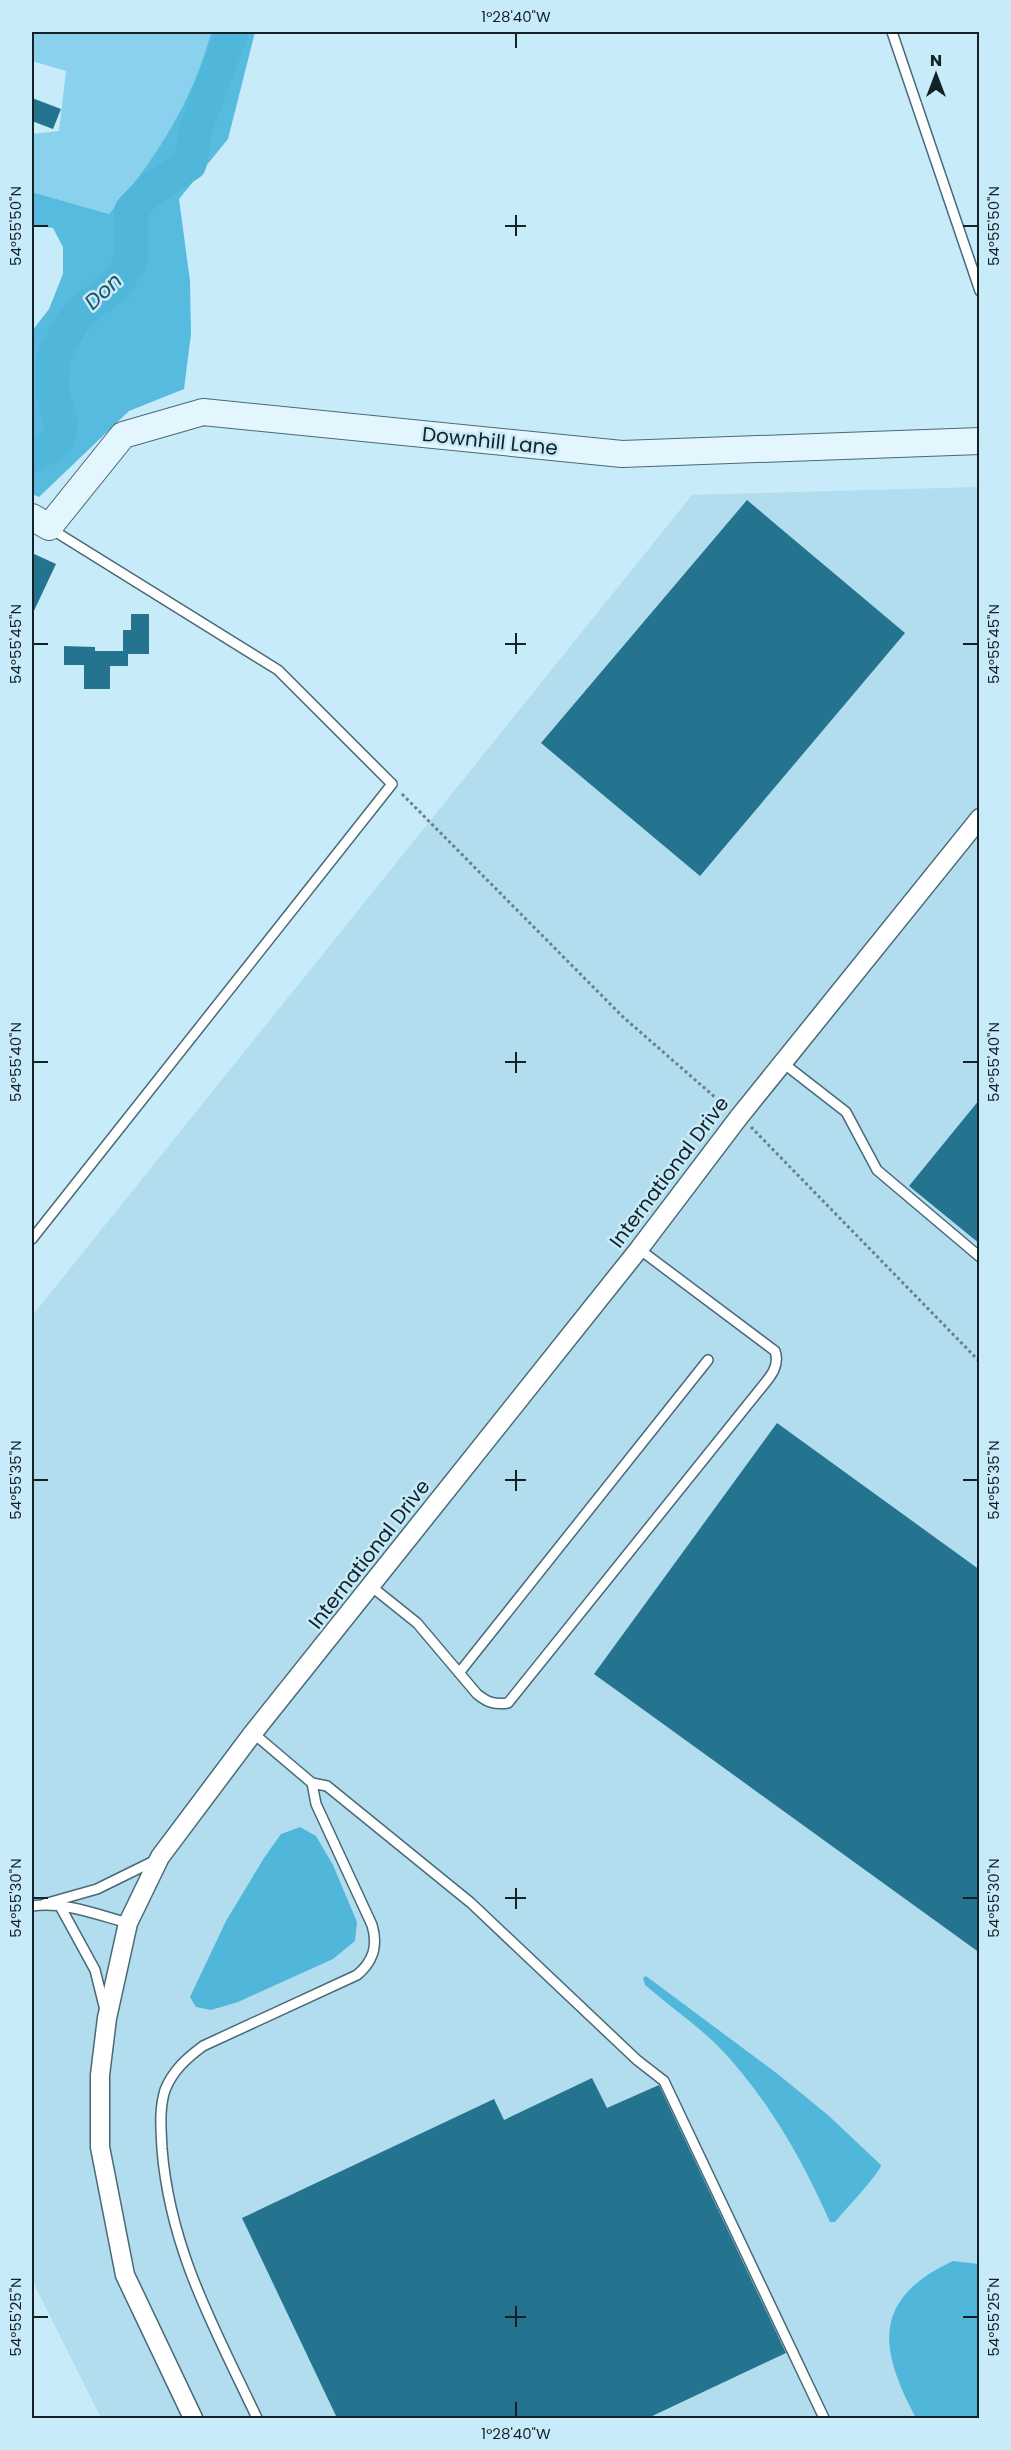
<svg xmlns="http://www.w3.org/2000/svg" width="1011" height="2450" viewBox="0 0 1011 2450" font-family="Poppins,sans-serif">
<rect width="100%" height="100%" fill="#c7ebf9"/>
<path fill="#b2ddee" d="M 979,487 L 979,2418 L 101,2418 L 32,2280 L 32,1316 L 692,495 Z"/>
<path fill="#89d1ed" d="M 32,32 L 211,32 C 193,101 155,160 109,214 L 32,192 L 32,134 L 59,131 L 66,71 L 32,61 Z"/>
<path fill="#56bbdf" d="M 211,32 L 255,32 L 228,139 L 179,199 L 190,281 L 191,334 L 184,389 L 129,411 L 39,497 L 32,494 L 32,331 L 49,309 L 63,274 L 63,247 L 53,228 L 32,225 L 32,192 L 109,214 C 155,160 193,101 211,32 Z"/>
<path fill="#51b7da" d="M 300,1827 L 316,1836 L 333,1865 L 357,1922 L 355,1941 L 333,1959 L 238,2002 L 211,2010 L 196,2007 L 190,1997 L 226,1921 L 264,1858 L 281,1834 Z
M 646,1976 L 779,2075 L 829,2116 L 881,2165 C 881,2172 843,2212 835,2222 L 830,2222 C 801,2157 766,2095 716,2044 C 694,2023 668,2005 645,1985 L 643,1978 Z
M 953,2261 L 979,2264 L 979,2418 L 916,2418 C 879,2349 871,2299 953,2261 Z"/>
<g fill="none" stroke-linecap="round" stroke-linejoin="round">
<path stroke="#51b7da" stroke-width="33" d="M 32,456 L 52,446 L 59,436 L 61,423 L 52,391 L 53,357 L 77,315 L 116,285 L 131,261 L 131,210 L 149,191 L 190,164 L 197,125 L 232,32"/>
</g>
<path fill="#24748f" d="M 32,98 L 61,109 L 53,129 L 32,121 Z
M 747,500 L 905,633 L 700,876 L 541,743 Z
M 32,553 L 56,564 L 32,615 Z
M 131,614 L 149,614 L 149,654 L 128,654 L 128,666 L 110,666 L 110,689 L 84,689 L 84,665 L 64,665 L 64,646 L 95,647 L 95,651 L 123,651 L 123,630 L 131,630 Z
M 980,1099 L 980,1244 L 909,1186 Z
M 777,1423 L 980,1570 L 980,1953 L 594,1674 Z
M 592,2078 L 607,2108 L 659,2085 L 786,2353 L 648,2418 L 337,2418 L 242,2218 L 494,2099 L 504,2120 Z"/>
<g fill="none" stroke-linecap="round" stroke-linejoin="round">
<g stroke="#496976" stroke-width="12">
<path id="lane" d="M 892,32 L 980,291
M 783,1063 L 846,1112 L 877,1170 L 980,1257
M 32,1239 L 392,784 L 278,670 L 51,529
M 372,1587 L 417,1623 L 477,1694 C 487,1702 494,1705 508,1703 L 757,1393 C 767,1380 781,1368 775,1351 L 639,1249
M 459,1673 L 708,1360
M 253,1733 L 312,1783 L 327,1786 L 471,1903 L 637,2060 L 664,2081 L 824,2418
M 44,1904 L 97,1889 L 156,1860
M 32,1906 C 63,1901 98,1915 128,1923
M 60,1906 L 95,1970 L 105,2010
M 257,2418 C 215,2329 170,2250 162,2149 C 161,2129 159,2109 165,2090 C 173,2070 187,2058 203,2046 L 357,1975 C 374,1961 378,1945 372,1925 L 316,1804 L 312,1783"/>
</g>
<g stroke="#496976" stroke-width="21">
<path id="street" d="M 193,2418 L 125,2275 L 100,2147 L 100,2075 L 107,2018 L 128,1923 L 160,1857 L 253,1733 L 639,1249 L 739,1117 L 980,818"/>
</g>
<g stroke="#496976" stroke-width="28">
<path id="secondary" d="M 32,517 L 49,527 L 123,435 L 203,412 L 622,454 L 980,441"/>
</g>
<path stroke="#69818a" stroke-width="3" stroke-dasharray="3 3" stroke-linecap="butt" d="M 402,794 L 622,1016 L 725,1106
M 751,1127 L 980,1362"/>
<use href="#lane" stroke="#fff" stroke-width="9"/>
<use href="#street" stroke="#fff" stroke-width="18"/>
<use href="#secondary" stroke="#e4f6fd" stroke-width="26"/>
</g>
<path fill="none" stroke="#142126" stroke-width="2" d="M 516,33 L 516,48M 516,215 L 516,236M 33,226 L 48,226M 505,226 L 526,226M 963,226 L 978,226M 516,633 L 516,654M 33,644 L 48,644M 505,644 L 526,644M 963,644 L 978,644M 516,1052 L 516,1073M 33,1062 L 48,1062M 505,1062 L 526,1062M 963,1062 L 978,1062M 516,1470 L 516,1491M 33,1480 L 48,1480M 505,1480 L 526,1480M 963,1480 L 978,1480M 516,1888 L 516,1909M 33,1898 L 48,1898M 505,1898 L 526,1898M 963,1898 L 978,1898M 516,2306 L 516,2327M 33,2317 L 48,2317M 505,2317 L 526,2317M 963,2317 L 978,2317M 516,2402 L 516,2417"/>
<g text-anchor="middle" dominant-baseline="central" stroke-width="5" stroke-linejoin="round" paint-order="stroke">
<g font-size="20" fill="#142126" stroke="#c7ebf9">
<text transform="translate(490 441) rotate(6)">Downhill Lane</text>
<text transform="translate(669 1172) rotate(-53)">International Drive</text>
<text transform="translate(369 1554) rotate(-52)">International Drive</text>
</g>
<g font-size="21" font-style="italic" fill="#255060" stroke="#c7ebf9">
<text transform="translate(103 291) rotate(-43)">Don</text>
</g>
</g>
<rect width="1011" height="2450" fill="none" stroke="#c7ebf9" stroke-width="66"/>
<g transform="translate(936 75)" stroke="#c7ebf9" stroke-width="4.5" paint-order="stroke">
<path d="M0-4.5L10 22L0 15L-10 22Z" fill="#142126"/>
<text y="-9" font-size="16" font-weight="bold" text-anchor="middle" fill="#142126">N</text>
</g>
<rect x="33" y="33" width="945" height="2384" fill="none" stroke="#142126" stroke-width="2"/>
<g font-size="15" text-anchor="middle" fill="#142126">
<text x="516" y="22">1°28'40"W</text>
<text transform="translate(16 226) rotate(-90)" y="5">54°55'50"N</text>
<text transform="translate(994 226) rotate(-90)" y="5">54°55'50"N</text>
<text transform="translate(16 644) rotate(-90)" y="5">54°55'45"N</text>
<text transform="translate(994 644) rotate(-90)" y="5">54°55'45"N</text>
<text transform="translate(16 1062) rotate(-90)" y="5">54°55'40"N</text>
<text transform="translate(994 1062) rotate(-90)" y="5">54°55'40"N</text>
<text transform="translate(16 1480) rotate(-90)" y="5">54°55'35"N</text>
<text transform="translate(994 1480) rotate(-90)" y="5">54°55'35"N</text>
<text transform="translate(16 1898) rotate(-90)" y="5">54°55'30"N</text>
<text transform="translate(994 1898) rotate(-90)" y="5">54°55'30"N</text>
<text transform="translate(16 2317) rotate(-90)" y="5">54°55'25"N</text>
<text transform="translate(994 2317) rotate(-90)" y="5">54°55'25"N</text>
<text x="516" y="2439">1°28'40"W</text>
</g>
</svg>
